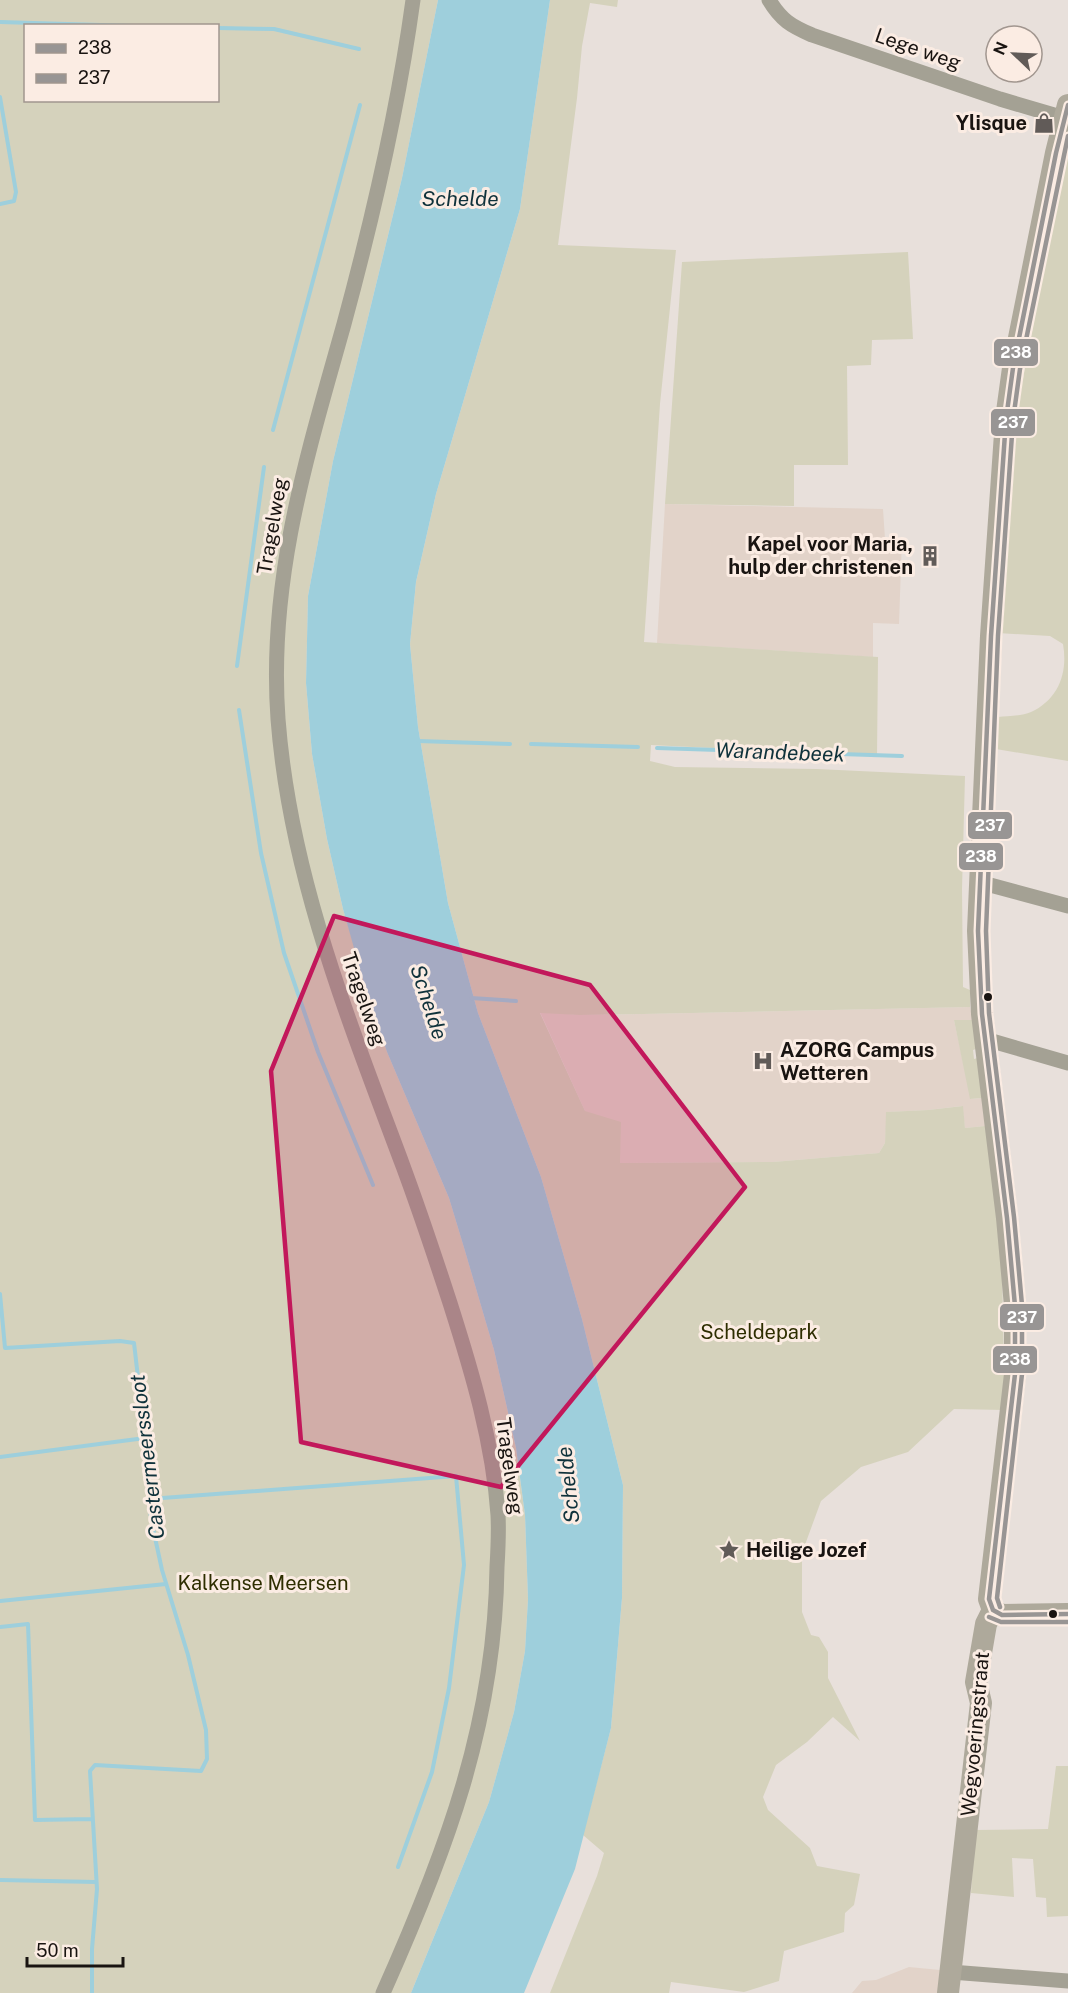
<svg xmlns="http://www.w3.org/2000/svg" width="1068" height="1993" viewBox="0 0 1068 1993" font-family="'Public Sans',sans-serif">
<rect width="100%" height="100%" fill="#e8e0db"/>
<path fill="#e2d3c9" d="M 665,504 L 883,509 L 885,539 L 902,538 L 899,624 L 873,623 L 873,657 L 657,643 Z
M 970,1007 L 973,1020 L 954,1020 L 971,1099 L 982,1098 L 985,1126 L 965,1128 L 962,1106 L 928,1110 L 887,1112 L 885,1143 L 879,1153 L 773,1162 L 620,1163 L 585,1111 L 540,1012 L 579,1015 L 643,1014 Z
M 909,1967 L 940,1970 L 938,1993 L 852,1993 L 862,1981 L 876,1980 Z"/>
<path fill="#d5d2bc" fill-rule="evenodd" d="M 0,0 L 438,0 L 402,178 L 333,461 L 308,596 L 306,683 L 312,754 L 327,839 L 343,909 L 387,1052 L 449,1198 L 465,1251 L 494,1350 L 516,1448 L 525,1515 L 528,1599 L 525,1651 L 514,1712 L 489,1802 L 411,1993 L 0,1993 ZM 26,26 L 218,26 L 218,100 L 26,100 Z
M 550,0 L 618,0 L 617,7 L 590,3 L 582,46 L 577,98 L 558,245 L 676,250 L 660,404 L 644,642 L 878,657 L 877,756 L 651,745 L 650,761 L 675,767 L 817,769 L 965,776 L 962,889 L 963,987 L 970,990 L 970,1007 L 643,1014 L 579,1015 L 540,1013 L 585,1111 L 621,1122 L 620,1163 L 773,1162 L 879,1153 L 885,1143 L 886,1112 L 928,1110 L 963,1106 L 965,1128 L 985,1126 L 1001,1222 L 1005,1410 L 954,1409 L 908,1452 L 861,1467 L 821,1501 L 802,1553 L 802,1612 L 811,1635 L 819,1637 L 828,1652 L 828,1678 L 860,1741 L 833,1717 L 807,1742 L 776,1765 L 763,1797 L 768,1810 L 810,1848 L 817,1866 L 860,1874 L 854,1905 L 845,1913 L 844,1932 L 784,1951 L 779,1981 L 744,1992 L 671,1982 L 669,1993 L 550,1993 L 597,1876 L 604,1853 L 583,1835 L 611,1728 L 622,1598 L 623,1485 L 582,1319 L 541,1177 L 478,1013 L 448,903 L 418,727 L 410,644 L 416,582 L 436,494 L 520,209 Z
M 1068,144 L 1068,761 L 990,748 L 998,717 C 1008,716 1022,716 1031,712 C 1059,699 1068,672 1063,644 L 1050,636 L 997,633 L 1015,420 Z
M 908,252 L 913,339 L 872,340 L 871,365 L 847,366 L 848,465 L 794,465 L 794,506 L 665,504 L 682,262 Z
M 954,1020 L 973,1020 L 976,1049 L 973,1050 L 974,1059 L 978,1058 L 982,1098 L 970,1099 Z
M 1056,1766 L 1068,1766 L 1068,1916 L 1047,1917 L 1046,1898 L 1036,1897 L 1033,1859 L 1012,1858 L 1014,1897 L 971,1893 L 975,1830 L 1048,1829 Z"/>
<path fill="#9ecfdc" d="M 438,0 L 550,0 L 520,209 L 436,494 L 416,582 L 410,644 L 418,727 L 448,903 L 478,1013 L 541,1177 L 582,1319 L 623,1485 L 622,1598 L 611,1728 L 575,1869 L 524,1993 L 411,1993 L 489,1802 L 514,1712 L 525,1651 L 528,1599 L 525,1515 L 516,1448 L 494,1350 L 465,1251 L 449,1198 L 387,1052 L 365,987 L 343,909 L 327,839 L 312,754 L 306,683 L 308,596 L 333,461 L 402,178 Z"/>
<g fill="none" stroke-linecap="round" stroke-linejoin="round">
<path stroke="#9ecfdc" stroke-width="4" d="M 0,22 L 134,26
M 218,28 L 274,29 L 359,49
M 0,97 L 16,192 L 14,201 L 0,204
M 273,430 L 360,105
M 237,666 L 264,467
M 239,710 L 261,853 L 284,953 L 318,1052 L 373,1185
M 418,741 L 510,744
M 531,744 L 638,747
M 657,748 L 902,756
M 471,998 L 516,1001
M 0,1294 L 5,1348 L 120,1341 L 134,1343 L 145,1438 L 151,1519 L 162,1570 L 188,1655 L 206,1730 L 207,1759 L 201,1771 L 95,1765 L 90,1771 L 97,1889 L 92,1949 L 92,1993
M 0,1457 L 145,1438
M 149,1499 L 456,1476 L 464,1565 L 449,1688 L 432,1772 L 398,1867
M 0,1601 L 166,1584
M 0,1627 L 28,1624 L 35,1820 L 92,1819
M 0,1880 L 96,1882"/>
<path stroke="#a4a194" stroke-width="15" d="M 769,0 C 781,20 791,26 812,35 L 1000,99 L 1054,115 L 1068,117
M 979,882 L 1068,906
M 985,1039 L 1068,1063
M 951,1972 L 1068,1981
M 383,1993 C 446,1852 495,1723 497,1567 C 498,1550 499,1532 498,1515 C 493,1442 472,1372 450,1303 C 435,1257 420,1212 403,1166 C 349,1021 290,876 278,719 C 268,579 307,456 344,324 C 373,217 398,110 413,0"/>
<path stroke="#aea99b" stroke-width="22" d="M 993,1610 L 989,1599 L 1015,1374 L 1015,1306 L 1007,1218 L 982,1014 L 978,931 L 991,636 L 1006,419 L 1013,368 L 1056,153 L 1068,105
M 993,1610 L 1002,1615 L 1068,1614
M 948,1993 L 981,1703 L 976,1682 L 986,1624 L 993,1610"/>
<g stroke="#fbece3" stroke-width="9">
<path id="bus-1" d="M 993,1610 L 989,1599 L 1015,1374 L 1015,1306 L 1007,1218 L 982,1014 L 978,931 L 991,636 L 1006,419 L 1013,368 L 1056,153 L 1068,105
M 993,1610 L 1002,1615 L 1068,1614"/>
</g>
<g stroke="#fbece3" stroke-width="9">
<path id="bus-2" d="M 1000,1607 L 997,1598 L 1022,1374 L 1022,1305 L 1014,1217 L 989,1013 L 986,931 L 998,636 L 1013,420 L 1020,369 L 1068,136
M 989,1617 L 1001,1622 L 1068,1622"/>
</g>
<use href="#bus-1" stroke="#989594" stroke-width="4.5"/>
<use href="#bus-2" stroke="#989594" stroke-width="4.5"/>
</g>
<path fill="#c2185b" fill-opacity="0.2" stroke="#c2185b" stroke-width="4.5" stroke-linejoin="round" d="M 334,916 L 590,985 L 745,1187 L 501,1487 L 301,1442 L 271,1071 Z"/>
<defs>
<g id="shop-bare" transform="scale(1.62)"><path d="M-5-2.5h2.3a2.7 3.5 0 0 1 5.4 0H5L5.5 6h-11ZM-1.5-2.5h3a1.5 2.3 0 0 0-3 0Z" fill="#615b58" stroke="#fbece3" stroke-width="2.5" paint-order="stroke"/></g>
<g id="building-bare" transform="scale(1.62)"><path d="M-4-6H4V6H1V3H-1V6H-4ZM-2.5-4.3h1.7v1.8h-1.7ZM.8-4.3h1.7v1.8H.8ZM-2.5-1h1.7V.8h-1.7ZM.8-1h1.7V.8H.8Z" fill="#615b58" stroke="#fbece3" stroke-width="2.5" paint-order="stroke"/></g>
<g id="hospital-bare" transform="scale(1.62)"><path d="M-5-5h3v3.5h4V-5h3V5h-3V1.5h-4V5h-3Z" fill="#615b58" stroke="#fbece3" stroke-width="2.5" paint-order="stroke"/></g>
<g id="sight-bare" transform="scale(1.62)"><path d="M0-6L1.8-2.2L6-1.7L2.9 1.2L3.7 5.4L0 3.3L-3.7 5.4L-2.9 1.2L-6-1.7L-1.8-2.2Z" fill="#615b58" stroke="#fbece3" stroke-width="2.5" paint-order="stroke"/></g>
</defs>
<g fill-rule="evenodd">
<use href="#shop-bare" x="1044" y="123"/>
<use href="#building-bare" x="930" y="556"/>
<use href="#hospital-bare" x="763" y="1061"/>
<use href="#sight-bare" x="729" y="1550"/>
</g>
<g fill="#191411" stroke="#fbece3" stroke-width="2">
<circle cx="988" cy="997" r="5"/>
<circle cx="1053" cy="1614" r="5"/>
</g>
<g text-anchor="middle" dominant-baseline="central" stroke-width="6" stroke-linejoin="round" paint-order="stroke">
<g font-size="20" fill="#191411" stroke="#fbece3">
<text transform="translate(918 49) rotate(19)">Lege weg</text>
<text transform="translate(272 526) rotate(-80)">Tragelweg</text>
<text transform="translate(364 999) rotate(71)">Tragelweg</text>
<text transform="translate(510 1466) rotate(82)">Tragelweg</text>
<text transform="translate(975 1734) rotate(-85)">Wegvoeringstraat</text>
</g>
<g font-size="20" font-weight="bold" fill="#191411" stroke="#fbece3" text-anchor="end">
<text x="1027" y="123">Ylisque</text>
<text x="913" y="544">Kapel voor Maria,<tspan x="913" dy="23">hulp der christenen</tspan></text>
<text x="780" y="1050" text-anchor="start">AZORG Campus<tspan x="780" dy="23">Wetteren</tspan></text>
<text x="746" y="1550" text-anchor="start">Heilige Jozef</text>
</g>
<g font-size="20" fill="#2e2e00" stroke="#fbece3">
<text x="759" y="1332">Scheldepark</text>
<text x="263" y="1583">Kalkense Meersen</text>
</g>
<g font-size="21" font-style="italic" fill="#0f323b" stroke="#fbece3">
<text x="460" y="198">Schelde</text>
<text transform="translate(780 752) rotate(2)">Warandebeek</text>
<text transform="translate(429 1002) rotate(72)">Schelde</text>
<text transform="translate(147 1457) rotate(-97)">Castermeerssloot</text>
<text transform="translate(568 1485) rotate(-96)">Schelde</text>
</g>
</g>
<g stroke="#fbece3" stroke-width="2">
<rect x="993" y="338" width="46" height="29" rx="6" fill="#989594"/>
<rect x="990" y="408" width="46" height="29" rx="6" fill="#989594"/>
<rect x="967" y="811" width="46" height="29" rx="6" fill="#989594"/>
<rect x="958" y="842" width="46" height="29" rx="6" fill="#989594"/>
<rect x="999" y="1303" width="46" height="28" rx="6" fill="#989594"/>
<rect x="992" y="1345" width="46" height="29" rx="6" fill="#989594"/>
</g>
<g font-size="16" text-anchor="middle" font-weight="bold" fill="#fff">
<text x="1016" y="358">238</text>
<text x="1013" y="428">237</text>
<text x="990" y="831">237</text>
<text x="981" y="862">238</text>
<text x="1022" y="1323">237</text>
<text x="1015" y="1365">238</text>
</g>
<rect x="24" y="24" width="195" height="78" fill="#fbece3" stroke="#a1968f" stroke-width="1.5"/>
<rect x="36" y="44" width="30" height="9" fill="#989594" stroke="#a1968f" stroke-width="1.5"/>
<text x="78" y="54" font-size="18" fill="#191411">238</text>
<rect x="36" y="74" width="30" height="9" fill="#989594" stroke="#a1968f" stroke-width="1.5"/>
<text x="78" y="84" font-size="18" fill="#191411">237</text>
<g transform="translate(1014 54) rotate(293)"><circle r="28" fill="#fbece3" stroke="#a1968f" stroke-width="1.5"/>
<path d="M0-4.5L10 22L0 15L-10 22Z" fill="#615b58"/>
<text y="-9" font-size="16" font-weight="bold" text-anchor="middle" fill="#191411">N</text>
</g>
<path d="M27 1957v9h96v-9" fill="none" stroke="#191411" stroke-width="3"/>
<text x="36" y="1957" font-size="18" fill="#191411" stroke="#fbece3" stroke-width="4.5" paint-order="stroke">50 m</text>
</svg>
